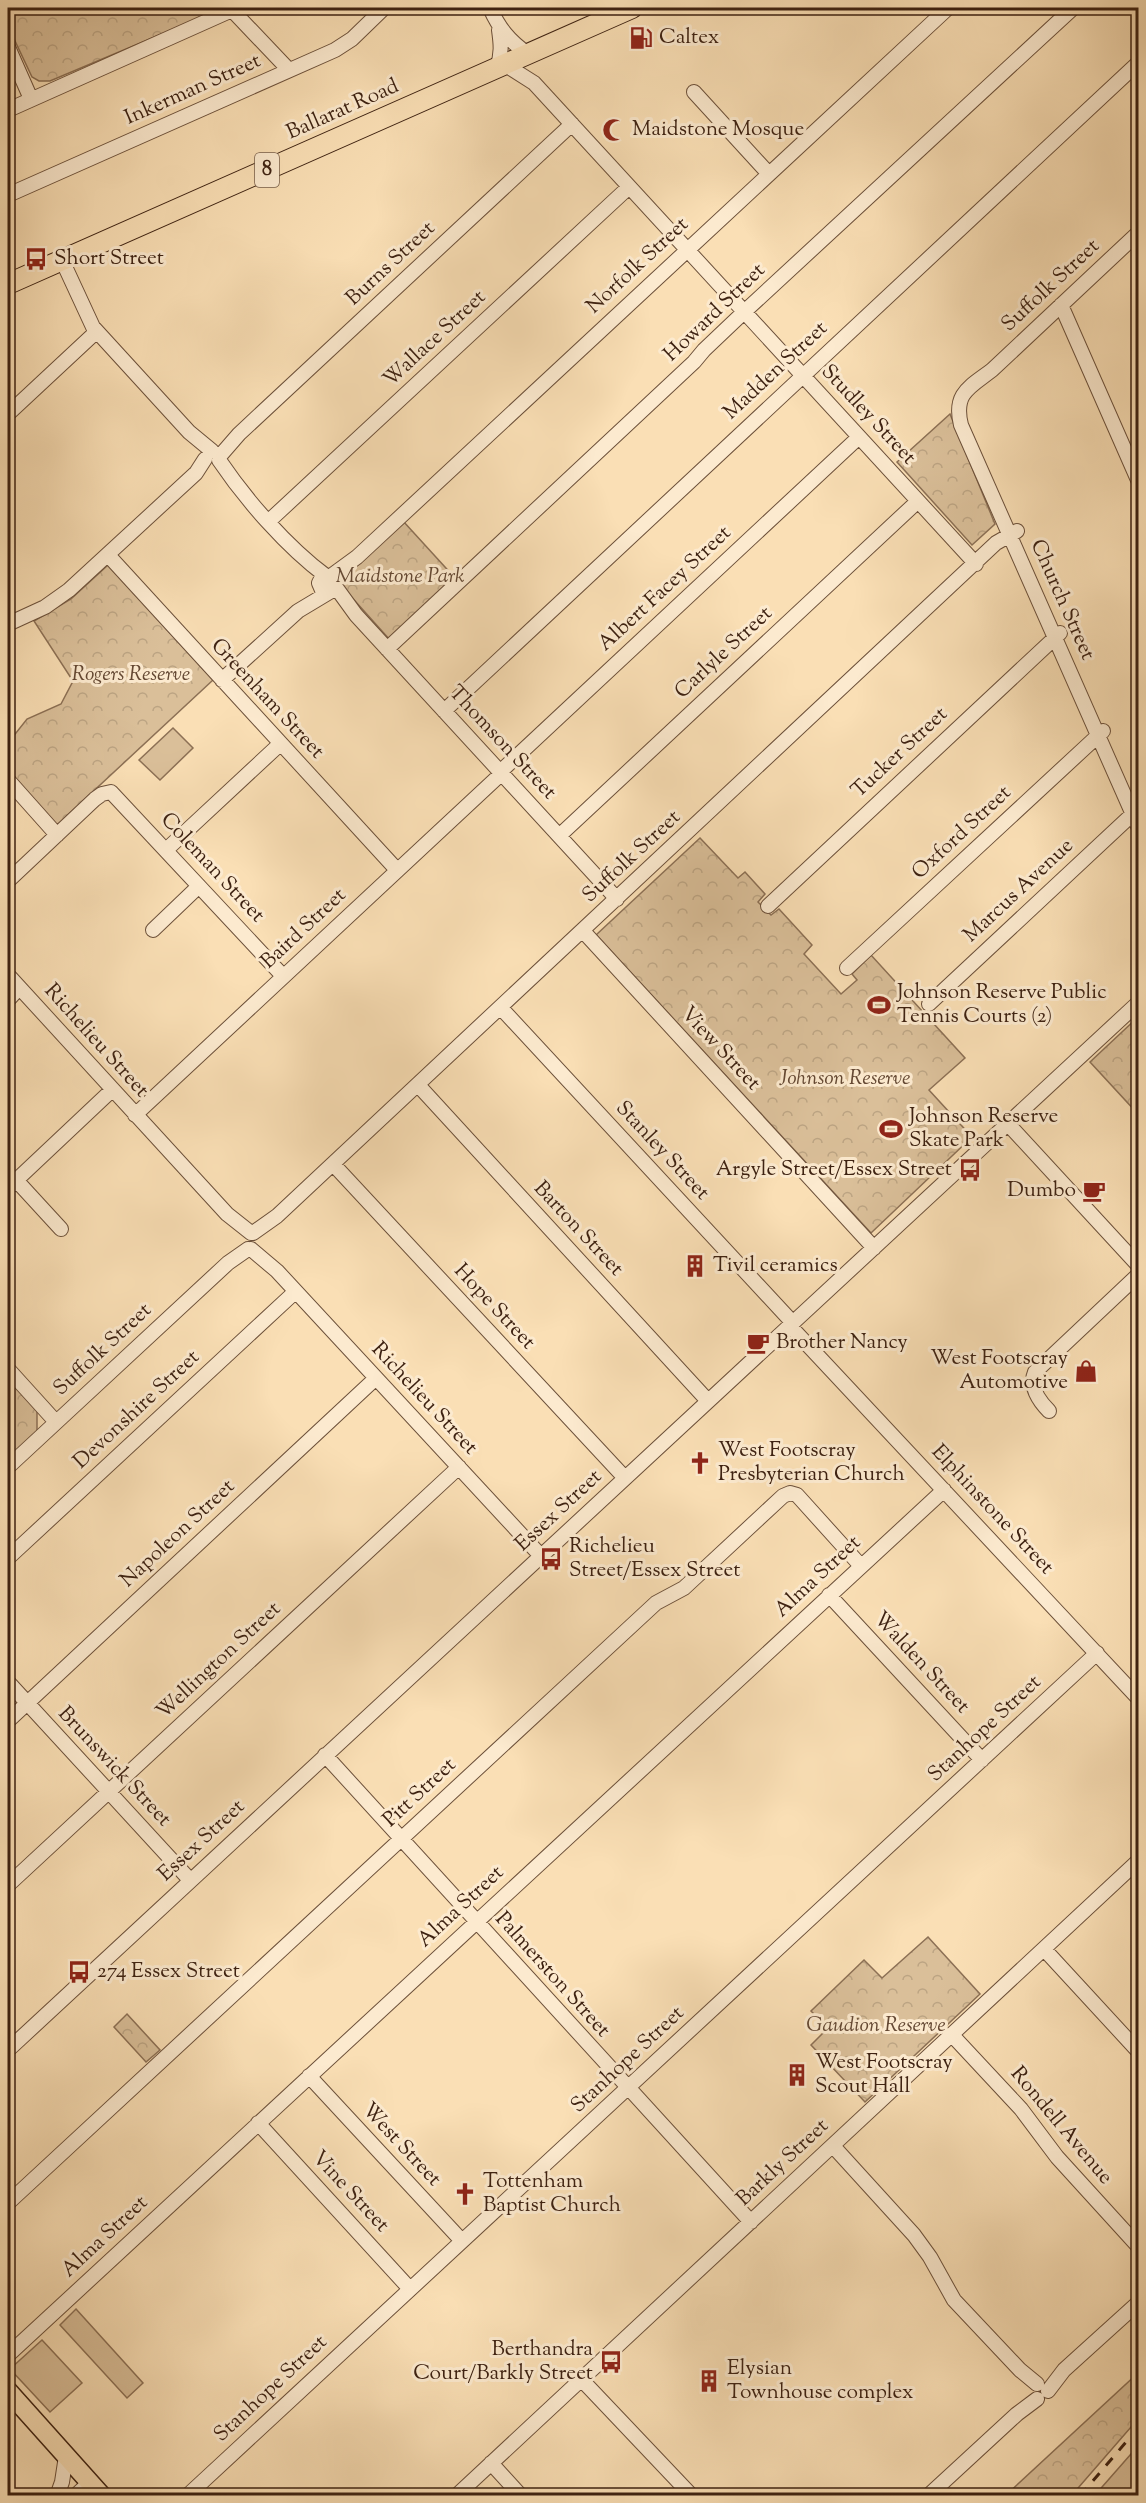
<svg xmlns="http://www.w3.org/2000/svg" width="1146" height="2503" viewBox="0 0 1146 2503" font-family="'Sorts Mill Goudy',serif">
<defs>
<pattern id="park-crowns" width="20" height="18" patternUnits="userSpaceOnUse" patternTransform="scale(1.5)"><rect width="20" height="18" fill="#dabf99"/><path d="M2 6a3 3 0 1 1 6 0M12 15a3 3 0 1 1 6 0" fill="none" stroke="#bca483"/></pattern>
</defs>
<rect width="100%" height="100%" fill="#fadfb5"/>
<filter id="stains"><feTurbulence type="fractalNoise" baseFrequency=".00333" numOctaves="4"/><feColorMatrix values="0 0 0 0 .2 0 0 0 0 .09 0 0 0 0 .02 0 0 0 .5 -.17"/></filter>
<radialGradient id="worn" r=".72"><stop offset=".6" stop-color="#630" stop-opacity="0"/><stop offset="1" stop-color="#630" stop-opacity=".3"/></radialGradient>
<path fill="#dabf99" stroke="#8c7055" stroke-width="1.5" d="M 173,728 L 193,748 L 160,780 L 139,760 Z
M 76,2309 L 143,2383 L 127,2398 L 60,2325 Z
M 42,2340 L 82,2383 L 50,2412 L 10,2369 Z
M 1138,2446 L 1138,2495 L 1095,2495 Z"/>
<path fill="url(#park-crowns)" stroke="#8c7055" stroke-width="1.5" d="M 8,8 L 216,8 L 207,15 L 50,81 L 39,81 L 32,77 L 8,26 Z
M 950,414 L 995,524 L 972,545 L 897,462 Z
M 403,521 L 455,578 L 390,640 L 338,582 Z
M 108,565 L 213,680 L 57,825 L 8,771 L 8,743 L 27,719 L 61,704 L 73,681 L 34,621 L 71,599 Z
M 700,838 L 738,878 L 745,872 L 765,894 L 758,902 L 771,915 L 779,909 L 812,945 L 804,954 L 841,994 L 857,980 L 852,974 L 871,955 L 965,1058 L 929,1090 L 972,1137 L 871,1233 L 596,935 Z
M 1138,1017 L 1138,1114 L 1090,1062 Z
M 8,1376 L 37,1408 L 37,1431 L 8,1460 Z
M 928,1937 L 980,1994 L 865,2102 L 811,2045 L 828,2028 L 811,2011 L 864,1960 L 882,1978 Z
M 127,2014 L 160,2050 L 146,2062 L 114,2027 Z
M 1138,2373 L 1138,2419 L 1072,2495 L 1006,2495 Z"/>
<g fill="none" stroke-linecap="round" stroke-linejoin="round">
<g stroke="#6c503a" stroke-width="16">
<path id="minor" d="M 230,8 L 289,70
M 490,8 C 499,28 509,41 528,54
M 8,47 L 31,99
M 504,64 L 534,83 L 976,564
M 497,68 C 502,54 501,44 499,30
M 694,92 L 769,174
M 8,110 L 232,10
M 8,195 L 335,50 L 352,39 L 384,8
M 1138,233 L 992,370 C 970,387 953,393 961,425 L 1138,826
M 62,260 L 93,327 L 189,432 L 212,451
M 1061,305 L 1138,480
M 8,414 L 96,332
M 219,457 L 239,434 L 572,124
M 219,460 C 246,500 287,547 326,576
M 269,521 L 629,187
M 108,555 L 397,870
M 331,576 L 357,557 L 948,8
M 335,586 L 356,615 L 617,899
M 8,624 L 45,607 L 69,590 L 196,473 L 205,459
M 387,649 L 694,362 L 704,350 L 744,312 L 1073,8
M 222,680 L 298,611 L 333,590 L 335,582 L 328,576 L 322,577 L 319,583 L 322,590 L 326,592
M 444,711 L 1138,63
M 500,772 L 859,437
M 8,780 L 57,835
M 559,836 L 918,501
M 166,850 L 280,744
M 8,881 L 95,799 L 102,794 L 111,792 L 283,976
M 768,906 L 1060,633
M 153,930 L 199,886
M 583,931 L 874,1248
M 847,968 L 1103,731
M 8,975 L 227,1214 L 251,1233
M 8,1000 L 19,988
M 929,1004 L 1138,809
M 501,1008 L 793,1323
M 418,1085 L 708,1401
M 135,1115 L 501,774
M 1008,1124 L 1138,1265
M 333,1164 L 625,1478
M 16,1180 L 61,1229
M 8,1188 L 112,1090
M 253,1233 L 277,1216 L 996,543 L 1017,531
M 251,1249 L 277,1271 L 541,1556
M 790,1326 L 1138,1698
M 8,1369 L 56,1422
M 1049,1411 C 1039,1401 1029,1386 1035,1372 L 1138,1275
M 8,1467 L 228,1263 L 248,1249
M 8,1558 L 295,1292
M 829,1595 L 982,1760
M 8,1682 L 190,1880
M 8,1721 L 376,1378
M 325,1755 L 751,2222
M 8,1885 L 459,1467
M 1044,1949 L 1138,2051
M 952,2035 L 1021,2109 L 1057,2157 L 1138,2246
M 8,2050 L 1138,1003
M 309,2076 L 462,2241
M 258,2123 L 410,2289
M 833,2146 L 914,2235 L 930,2257 L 954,2300 L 1020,2370 L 1037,2384
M 8,2203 L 656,1603 L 684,1588 L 783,1496 L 790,1493 L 797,1495 L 861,1566
M 8,2355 L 944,1490
M 581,2379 L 692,2496
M 1048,2391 L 1064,2370 L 1138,2303
M 491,2463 L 521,2496
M 57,2496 L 62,2482 L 66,2456
M 75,2496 L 90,2482
M 187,2496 L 1097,1653
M 456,2496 L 1138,1861
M 928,2496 L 1017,2414 L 1037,2399"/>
</g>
<g stroke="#3d2111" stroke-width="21">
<path id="major" d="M 8,2391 L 102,2496"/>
</g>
<g stroke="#3d2111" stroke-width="22">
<path id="highway" d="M 8,284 L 632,8"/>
</g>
<use href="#minor" stroke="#fceacf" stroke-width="14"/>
<use href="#major" stroke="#fadfb5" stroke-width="18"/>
<use href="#highway" stroke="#fadfb5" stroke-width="20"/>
<path stroke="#3d2111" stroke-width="3" stroke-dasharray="10 10" stroke-linecap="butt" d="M 1080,2496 L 1138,2428"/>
</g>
<defs>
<g id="fuel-bare" transform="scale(1.8)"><path d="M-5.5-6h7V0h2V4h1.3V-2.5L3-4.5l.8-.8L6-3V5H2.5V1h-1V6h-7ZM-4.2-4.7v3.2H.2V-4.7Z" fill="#8f2418" stroke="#fceacf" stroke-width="2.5" paint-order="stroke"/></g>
<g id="mosque-bare" transform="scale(1.8)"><path d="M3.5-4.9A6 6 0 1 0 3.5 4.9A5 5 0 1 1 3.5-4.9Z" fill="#8f2418" stroke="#fceacf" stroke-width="2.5" paint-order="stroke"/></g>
<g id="bus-bare" transform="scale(1.8)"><path d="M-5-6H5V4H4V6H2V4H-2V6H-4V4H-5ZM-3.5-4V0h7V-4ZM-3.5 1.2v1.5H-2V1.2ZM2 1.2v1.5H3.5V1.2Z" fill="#8f2418" stroke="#fceacf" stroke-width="2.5" paint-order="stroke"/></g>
<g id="stadium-bare" transform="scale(1.8)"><path d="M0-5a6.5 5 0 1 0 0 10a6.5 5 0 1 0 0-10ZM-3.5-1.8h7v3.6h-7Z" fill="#8f2418" stroke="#fceacf" stroke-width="2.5" paint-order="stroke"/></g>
<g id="cafe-bare" transform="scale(1.8)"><path d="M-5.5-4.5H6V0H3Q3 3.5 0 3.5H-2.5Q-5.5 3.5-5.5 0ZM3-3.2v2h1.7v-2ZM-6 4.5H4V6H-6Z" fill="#8f2418" stroke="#fceacf" stroke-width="2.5" paint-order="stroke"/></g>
<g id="building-bare" transform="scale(1.8)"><path d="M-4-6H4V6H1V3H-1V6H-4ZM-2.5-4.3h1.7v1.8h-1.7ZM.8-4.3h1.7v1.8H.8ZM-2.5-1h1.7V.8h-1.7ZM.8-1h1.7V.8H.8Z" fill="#8f2418" stroke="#fceacf" stroke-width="2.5" paint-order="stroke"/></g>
<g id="shop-bare" transform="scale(1.8)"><path d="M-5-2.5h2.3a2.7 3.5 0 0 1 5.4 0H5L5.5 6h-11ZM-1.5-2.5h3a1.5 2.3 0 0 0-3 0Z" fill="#8f2418" stroke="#fceacf" stroke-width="2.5" paint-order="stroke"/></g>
<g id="church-bare" transform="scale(1.8)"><path d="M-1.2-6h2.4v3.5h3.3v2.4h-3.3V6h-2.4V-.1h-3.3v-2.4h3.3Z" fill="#8f2418" stroke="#fceacf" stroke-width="2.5" paint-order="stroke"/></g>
</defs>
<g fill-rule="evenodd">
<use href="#fuel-bare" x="641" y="38"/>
<use href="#mosque-bare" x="614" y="130"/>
<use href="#bus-bare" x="36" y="259"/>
<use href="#stadium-bare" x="879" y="1005"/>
<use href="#stadium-bare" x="891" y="1129"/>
<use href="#bus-bare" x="970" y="1170"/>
<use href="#cafe-bare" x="1094" y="1191"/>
<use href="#building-bare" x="695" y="1266"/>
<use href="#cafe-bare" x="758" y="1343"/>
<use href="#shop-bare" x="1086" y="1371"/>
<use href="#church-bare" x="700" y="1463"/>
<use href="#bus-bare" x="551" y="1559"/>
<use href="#bus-bare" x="79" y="1972"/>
<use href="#building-bare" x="797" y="2075"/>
<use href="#church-bare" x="465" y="2194"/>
<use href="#bus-bare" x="611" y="2362"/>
<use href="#building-bare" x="709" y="2381"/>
</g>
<g text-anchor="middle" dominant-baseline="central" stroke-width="6" stroke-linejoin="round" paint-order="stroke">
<rect fill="#fceacf" stroke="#765d4a" stroke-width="1.5" x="255" y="153" width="24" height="34" rx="4.5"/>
<g font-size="20" font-weight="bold" fill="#3d2111">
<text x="267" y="170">8</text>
</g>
<g font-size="21" fill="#3d2111" stroke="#fceacf" text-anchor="start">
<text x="659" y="38">Caltex</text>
<text x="632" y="130">Maidstone Mosque</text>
<text x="54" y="259">Short Street</text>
<text x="897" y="993">Johnson Reserve Public<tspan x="897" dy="24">Tennis Courts (2)</tspan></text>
<text x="909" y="1117">Johnson Reserve<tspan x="909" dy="24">Skate Park</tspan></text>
<text x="952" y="1170" text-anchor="end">Argyle Street/Essex Street</text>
<text x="1076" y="1191" text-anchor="end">Dumbo</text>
<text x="713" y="1266">Tivil ceramics</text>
<text x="776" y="1343">Brother Nancy</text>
<text x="1068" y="1359" text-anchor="end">West Footscray<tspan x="1068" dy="24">Automotive</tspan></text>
<text x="718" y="1451">West Footscray<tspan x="718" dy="24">Presbyterian Church</tspan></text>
<text x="569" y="1547">Richelieu<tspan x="569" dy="24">Street/Essex Street</tspan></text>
<text x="97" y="1972">274 Essex Street</text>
<text x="815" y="2063">West Footscray<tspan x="815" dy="24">Scout Hall</tspan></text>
<text x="483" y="2182">Tottenham<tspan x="483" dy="24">Baptist Church</tspan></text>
<text x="593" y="2350" text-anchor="end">Berthandra<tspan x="593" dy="24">Court/Barkly Street</tspan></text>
<text x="727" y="2369">Elysian<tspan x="727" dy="24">Townhouse complex</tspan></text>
</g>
<g font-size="21" fill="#3d2111" stroke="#fceacf">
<text transform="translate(193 90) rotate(-24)">Inkerman Street</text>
<text transform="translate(343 110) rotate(-24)">Ballarat Road</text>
<text transform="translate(391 264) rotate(-43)">Burns Street</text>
<text transform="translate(638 266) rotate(-43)">Norfolk Street</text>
<text transform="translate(1051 286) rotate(-43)">Suffolk Street</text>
<text transform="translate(715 313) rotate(-44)">Howard Street</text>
<text transform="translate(435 339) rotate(-43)">Wallace Street</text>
<text transform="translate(776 371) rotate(-43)">Madden Street</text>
<text transform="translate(868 415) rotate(47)">Studley Street</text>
<text transform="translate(665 589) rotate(-43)">Albert Facey Street</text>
<text transform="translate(1062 600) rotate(66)">Church Street</text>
<text transform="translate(724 653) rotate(-43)">Carlyle Street</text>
<text transform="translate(267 699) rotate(47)">Greenham Street</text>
<text transform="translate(502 743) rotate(47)">Thomson Street</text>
<text transform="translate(900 753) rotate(-43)">Tucker Street</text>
<text transform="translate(962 833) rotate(-43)">Oxford Street</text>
<text transform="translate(632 857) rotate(-43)">Suffolk Street</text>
<text transform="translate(212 868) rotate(47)">Coleman Street</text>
<text transform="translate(1019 891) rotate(-43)">Marcus Avenue</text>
<text transform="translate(304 929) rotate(-43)">Baird Street</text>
<text transform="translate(96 1041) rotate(48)">Richelieu Street</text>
<text transform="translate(720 1049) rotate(47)">View Street</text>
<text transform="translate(662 1151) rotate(47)">Stanley Street</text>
<text transform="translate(578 1229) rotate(47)">Barton Street</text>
<text transform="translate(494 1307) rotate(47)">Hope Street</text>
<text transform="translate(103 1350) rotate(-43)">Suffolk Street</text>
<text transform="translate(424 1399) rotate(47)">Richelieu Street</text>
<text transform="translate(137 1410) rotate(-43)">Devonshire Street</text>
<text transform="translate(992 1510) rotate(47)">Elphinstone Street</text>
<text transform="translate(559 1511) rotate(-43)">Essex Street</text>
<text transform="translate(178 1534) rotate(-43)">Napoleon Street</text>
<text transform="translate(818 1577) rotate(-43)">Alma Street</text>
<text transform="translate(219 1661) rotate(-43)">Wellington Street</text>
<text transform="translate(921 1663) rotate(47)">Walden Street</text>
<text transform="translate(985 1729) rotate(-43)">Stanhope Street</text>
<text transform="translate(114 1767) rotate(47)">Brunswick Street</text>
<text transform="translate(420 1793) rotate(-43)">Pitt Street</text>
<text transform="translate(202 1841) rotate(-43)">Essex Street</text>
<text transform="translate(461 1907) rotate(-43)">Alma Street</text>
<text transform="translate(552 1975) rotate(48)">Palmerston Street</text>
<text transform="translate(628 2060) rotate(-43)">Stanhope Street</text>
<text transform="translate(1061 2126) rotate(50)">Rondell Avenue</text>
<text transform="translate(401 2145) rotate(47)">West Street</text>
<text transform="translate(783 2163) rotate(-43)">Barkly Street</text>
<text transform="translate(350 2192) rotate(47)">Vine Street</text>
<text transform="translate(105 2237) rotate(-43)">Alma Street</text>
<text transform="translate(271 2389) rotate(-43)">Stanhope Street</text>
</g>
<g font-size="21" font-style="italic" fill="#644833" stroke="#fceacf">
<text x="400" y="577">Maidstone Park</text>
<text x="131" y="675">Rogers Reserve</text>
<text x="845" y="1079">Johnson Reserve</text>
<text x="876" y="2026">Gaudion Reserve</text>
</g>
</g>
<rect width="1146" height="2503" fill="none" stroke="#fadfb5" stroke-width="30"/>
<rect x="9" y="9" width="1128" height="2485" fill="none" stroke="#3d2111" stroke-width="3"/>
<rect x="15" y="15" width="1116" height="2473" fill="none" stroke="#3d2111" stroke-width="1.5"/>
<rect width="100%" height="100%" filter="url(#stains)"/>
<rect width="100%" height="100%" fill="url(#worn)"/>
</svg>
